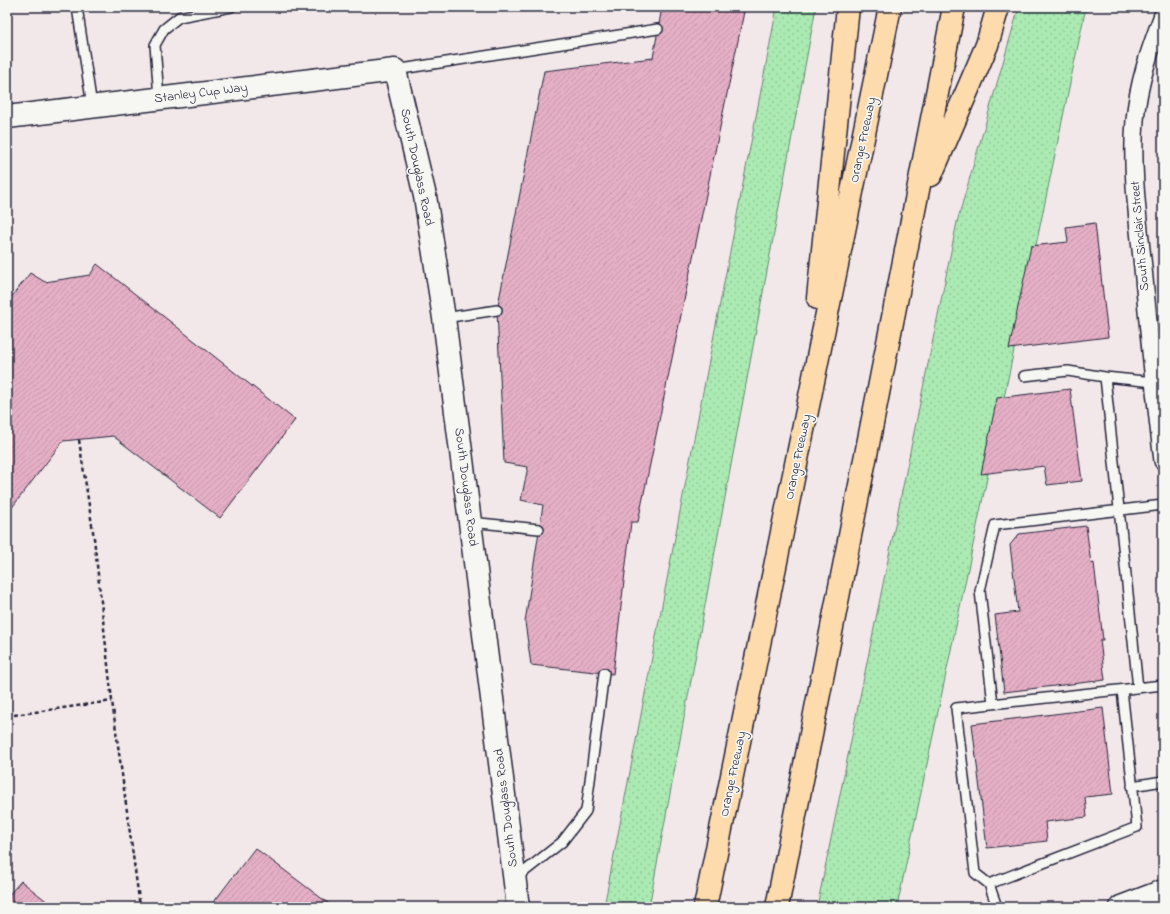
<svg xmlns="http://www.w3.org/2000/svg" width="1170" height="914" viewBox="0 0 1170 914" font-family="'Indie Flower',sans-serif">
<defs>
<pattern id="grass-dots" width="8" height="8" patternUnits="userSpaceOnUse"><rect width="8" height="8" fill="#abeab2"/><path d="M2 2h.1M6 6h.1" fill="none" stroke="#93c89a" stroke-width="1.8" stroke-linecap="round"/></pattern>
<pattern id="building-hatch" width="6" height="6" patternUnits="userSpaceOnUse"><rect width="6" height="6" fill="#e5afc5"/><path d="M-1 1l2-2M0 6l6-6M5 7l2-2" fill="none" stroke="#c496aa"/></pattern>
</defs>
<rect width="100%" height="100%" fill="#f3e8e9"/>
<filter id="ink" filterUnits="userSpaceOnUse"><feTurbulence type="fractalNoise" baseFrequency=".025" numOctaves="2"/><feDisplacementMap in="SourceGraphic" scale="8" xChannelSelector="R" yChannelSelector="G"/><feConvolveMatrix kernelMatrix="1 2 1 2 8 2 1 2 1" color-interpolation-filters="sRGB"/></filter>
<g filter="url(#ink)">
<path fill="url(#grass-dots)" stroke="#668676" d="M 777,7 L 816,7 L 649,907 L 604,907 Z
M 1019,7 L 1086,7 L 897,907 L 817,907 L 957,222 Z"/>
<path fill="url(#building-hatch)" stroke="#22223b" d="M 662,7 L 745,7 L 638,522 L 631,522 L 613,674 L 531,665 L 525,622 L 543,505 L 521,500 L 528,467 L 504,463 L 497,310 L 544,71 L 653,58 Z
M 1095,223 L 1108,337 L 1009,349 L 1031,246 L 1068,242 L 1066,227 Z
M 97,264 L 295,420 L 220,518 L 113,436 L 63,441 L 7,514 L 7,303 L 30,273 L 45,282 L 90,275 Z
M 1070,389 L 1082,481 L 1047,485 L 1044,466 L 981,474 L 997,398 Z
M 1086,526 L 1091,564 L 1094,563 L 1103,640 L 1100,640 L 1105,680 L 1004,692 L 995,615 L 1018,612 L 1010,545 L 1019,534 Z
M 1103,708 L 1113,794 L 1085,797 L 1087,817 L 1045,822 L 1047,841 L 987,848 L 972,724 Z
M 255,848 L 333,907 L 210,907 Z
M 21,881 L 54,907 L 7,907 L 7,897 Z"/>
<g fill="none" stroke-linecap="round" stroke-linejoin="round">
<g stroke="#22223b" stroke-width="12">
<path id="lane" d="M 77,7 L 92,106
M 395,70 L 658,29
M 159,98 L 155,45 L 164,29 L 179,17 L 231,7
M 444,318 L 497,310
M 1024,376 L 1068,371 L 1105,377
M 470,522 L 539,529
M 1138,688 L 1105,377 L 1154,382
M 993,704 L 980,591 L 995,525 L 1163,505
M 1132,786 L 1163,781
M 515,879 L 562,842 L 586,811 L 604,673
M 989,884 L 1137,827 L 1122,690
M 997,907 L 989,884 L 975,873 L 956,708 L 1163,685"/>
</g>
<g stroke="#22223b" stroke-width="20">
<path id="street" d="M 1163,15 C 1150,49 1138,84 1135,120 C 1131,170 1138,219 1143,268 C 1149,333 1155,397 1163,461"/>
</g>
<g stroke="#22223b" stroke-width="25">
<path id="secondary" d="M 7,117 L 395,70 L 425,196 L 444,318 L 470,522 L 518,907
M 1121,907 L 1163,891"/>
</g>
<g stroke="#22223b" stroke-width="25">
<path id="highway" d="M 931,175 L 987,45 L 998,7
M 818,298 L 848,7
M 705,907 L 890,7
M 777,907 L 954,7"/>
</g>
<path stroke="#22223b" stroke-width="2.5" stroke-dasharray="4 3" stroke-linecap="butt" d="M 79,440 L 94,538 L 112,701 L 140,907
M 7,716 L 112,701"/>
<use href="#lane" stroke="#f6f6f2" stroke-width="9"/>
<use href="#street" stroke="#f6f6f2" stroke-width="17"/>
<use href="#secondary" stroke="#f6f6f2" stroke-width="22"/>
<use href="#highway" stroke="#fedbac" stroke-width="22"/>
</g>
</g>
<g text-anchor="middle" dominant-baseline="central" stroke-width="3.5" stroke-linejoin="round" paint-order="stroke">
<g font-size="13" fill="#22223b" stroke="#f6f6f2">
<text transform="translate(201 93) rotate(-7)">Stanley Cup Way</text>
<text transform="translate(863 140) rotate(-78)">Orange Freeway</text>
<text transform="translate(417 167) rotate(78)">South Douglass Road</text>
<text transform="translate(1140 236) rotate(-95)">South Sinclair Street</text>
<text transform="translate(798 457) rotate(-78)">Orange Freeway</text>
<text transform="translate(466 487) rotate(83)">South Douglass Road</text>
<text transform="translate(733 774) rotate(-78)">Orange Freeway</text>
<text transform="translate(506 808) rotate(-97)">South Douglass Road</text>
</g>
</g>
<rect width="1170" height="914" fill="none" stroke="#f6f6f2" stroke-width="24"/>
<rect x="12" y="12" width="1146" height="890" fill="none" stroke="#22223b" stroke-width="1.5" filter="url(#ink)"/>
</svg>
